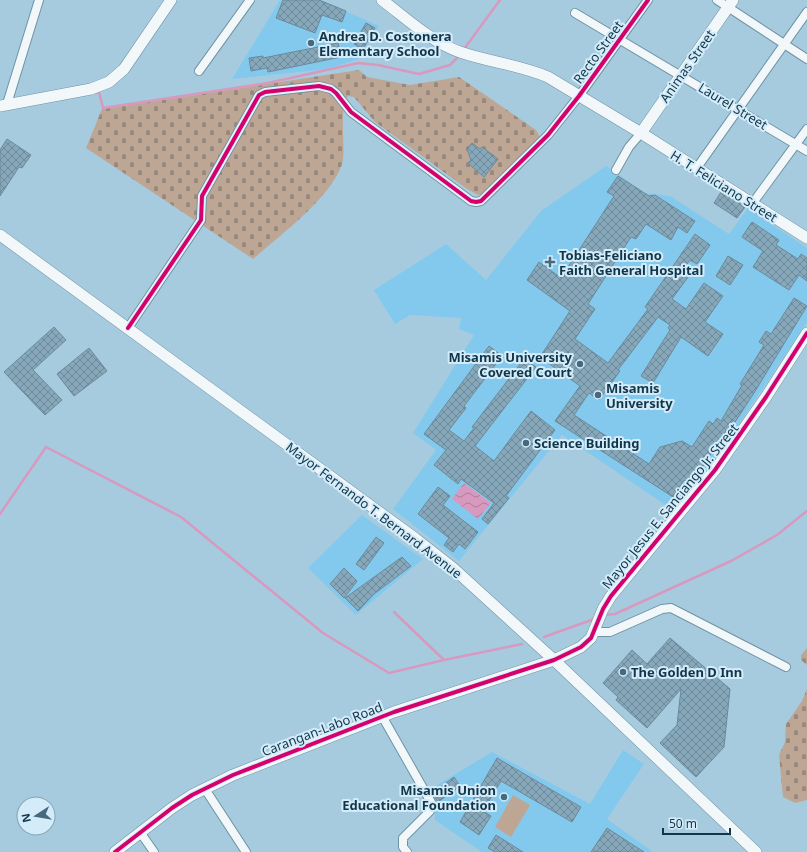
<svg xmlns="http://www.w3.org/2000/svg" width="807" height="852" viewBox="0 0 807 852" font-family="'Noto Sans',sans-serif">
<defs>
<pattern id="cemetery-stones" width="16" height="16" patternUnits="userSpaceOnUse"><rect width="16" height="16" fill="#bea695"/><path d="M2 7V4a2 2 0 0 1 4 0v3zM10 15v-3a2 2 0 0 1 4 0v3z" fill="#99887c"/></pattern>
<pattern id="water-waves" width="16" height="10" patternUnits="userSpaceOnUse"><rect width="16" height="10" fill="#d899bf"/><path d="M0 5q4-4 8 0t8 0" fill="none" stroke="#ae7e9d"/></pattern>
<pattern id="building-cross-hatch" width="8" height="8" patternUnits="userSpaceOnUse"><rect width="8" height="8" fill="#87a8ba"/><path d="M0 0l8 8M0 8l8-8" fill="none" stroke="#6d8a99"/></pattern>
</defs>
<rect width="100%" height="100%" fill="#a6cbdf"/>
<path fill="#83c9ee" d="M 280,0 L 321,0 L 379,26 L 359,59 L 327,69 L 232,79 Z
M 606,166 L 645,193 L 670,196 L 729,234 L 748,208 L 807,248 L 807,322 L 679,514 L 562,435 L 459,561 L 393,509 L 436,450 L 413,433 L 474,335 L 459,329 L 461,318 L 410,315 L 395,324 L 374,290 L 446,244 L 486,280 L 541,211 Z
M 362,515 L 423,559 L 356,615 L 308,568 Z
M 623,750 L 644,764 L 607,819 L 653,852 L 482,852 L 435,820 L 435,806 L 429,790 L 492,752 L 590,804 Z"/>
<path fill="url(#cemetery-stones)" d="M 359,70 L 367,77 L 410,85 L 459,77 L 536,130 L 540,137 L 485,193 L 478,195 L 467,189 L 375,122 L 354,97 L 348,96 C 339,109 345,144 343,160 C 336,194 279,236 253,259 L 86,148 L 102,109 Z
M 807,648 L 807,665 L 801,660 L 801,655 Z
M 807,689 L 807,800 L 795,803 L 783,797 L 779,755 L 785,742 L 786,724 L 802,701 Z"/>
<path fill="#bea695" d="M 513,795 L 530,805 L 511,837 L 495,827 Z"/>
<path fill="url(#water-waves)" d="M 464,483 L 491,503 L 478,519 L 452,499 Z"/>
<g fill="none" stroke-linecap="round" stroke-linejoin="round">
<path stroke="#d899bf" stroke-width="2.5" d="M 464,49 L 500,0
M 95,93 L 99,92 L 103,108 L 268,83 L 358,63 L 378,65 L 419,74 L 450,65 L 460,55
M 0,514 L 46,447 L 181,517 L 323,633 L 389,673 L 444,660
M 394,612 L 444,660 L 522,644
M 604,615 L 615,614 L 731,561 L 777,535 L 807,511
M 544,637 L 594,619"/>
</g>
<path fill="url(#building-cross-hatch)" stroke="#6b8a99" d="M 283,0 L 319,0 L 346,11 L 342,22 L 322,15 L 315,33 L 276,18 Z
M 366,23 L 375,28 L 363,49 L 354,44 Z
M 338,43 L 341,57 L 268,72 L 267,68 L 251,71 L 249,58 L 263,56 L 263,58 Z
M 7,139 L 31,155 L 22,168 L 19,167 L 0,196 L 0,150 Z
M 472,143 L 480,149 L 482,147 L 498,159 L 484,177 L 468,163 L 471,160 L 467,149 Z
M 618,176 L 649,196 L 655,195 L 695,221 L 687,233 L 678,227 L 671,240 L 646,224 L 636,239 L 631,237 L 588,304 L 595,309 L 575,339 L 608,363 L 648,309 L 645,307 L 695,234 L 710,245 L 697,264 L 690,260 L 684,268 L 691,273 L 672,299 L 686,309 L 704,283 L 723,296 L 705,322 L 723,334 L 708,356 L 681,337 L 653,383 L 641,376 L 670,330 L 668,328 L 670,325 L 658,317 L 618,370 L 620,371 L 599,400 L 589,393 L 574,415 L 649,464 L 660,447 L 682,441 L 692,447 L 709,421 L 713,424 L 717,418 L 721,421 L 742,385 L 740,384 L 764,345 L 759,342 L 766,331 L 771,334 L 794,298 L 807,306 L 754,393 L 735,422 L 733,420 L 691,485 L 684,480 L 673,497 L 555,421 L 580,386 L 540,357 L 570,311 L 527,280 L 539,262 L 561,278 L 614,196 L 607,192 Z
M 721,192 L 745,207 L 737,218 L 714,203 Z
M 752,222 L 779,240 L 776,245 L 798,259 L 801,254 L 807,258 L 807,281 L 799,275 L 789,290 L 753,267 L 763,251 L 742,237 Z
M 728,256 L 743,265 L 730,285 L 716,276 Z
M 54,327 L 66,340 L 33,370 L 62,400 L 45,415 L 4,372 Z
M 489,346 L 502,356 L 464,406 L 466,408 L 449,430 L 464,441 L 474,428 L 472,427 L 524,359 L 536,367 L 475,446 L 494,461 L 531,411 L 555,430 L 506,496 L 509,498 L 488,524 L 482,519 L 494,503 L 461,479 L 458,484 L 434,465 L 446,450 L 424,434 Z
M 89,348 L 107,371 L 74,396 L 57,374 Z
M 438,487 L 450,496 L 443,505 L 478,532 L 465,549 L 459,544 L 453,552 L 444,545 L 449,538 L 418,514 Z
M 376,537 L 384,543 L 364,570 L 356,564 Z
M 402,557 L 411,566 L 374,594 L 358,611 L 345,598 Z
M 344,568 L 357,581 L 344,598 L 330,584 Z
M 670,638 L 730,689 L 724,747 L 696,777 L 660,743 L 677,725 L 681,689 L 647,728 L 616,700 L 618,697 L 603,683 L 632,650 L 647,664 Z
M 497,758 L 581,807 L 572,822 L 501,781 L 483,811 L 491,816 L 479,835 L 460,822 Z
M 454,777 L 460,786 L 438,802 L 432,793 Z
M 607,828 L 644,852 L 591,852 Z
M 496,835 L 523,852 L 495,852 L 488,848 Z"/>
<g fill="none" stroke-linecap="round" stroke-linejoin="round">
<g stroke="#7093a4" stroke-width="10">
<path id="street" d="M 717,0 L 807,59
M 575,13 L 807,151
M 199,71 L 250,0
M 7,104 L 39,0
M 696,169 L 807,12
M 616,170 L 629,147 L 641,133
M 752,204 L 807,129
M 128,328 L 201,220 L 202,196 L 259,95 L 265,92 L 319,86 L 331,89 L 336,93 L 351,112 L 471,201 L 476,202 L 481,201 L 548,135 L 579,96 L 648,0
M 594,632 L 610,632 L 662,609 L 671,608 L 786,667
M 382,716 L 432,804 L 430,811 L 403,838 L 403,847 L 407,852
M 205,789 L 246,852
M 140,832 L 154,852"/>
</g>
<g stroke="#7093a4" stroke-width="12">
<path id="secondary" d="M 382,0 C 406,18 431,42 460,52 C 489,62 520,65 548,77 L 641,133 L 807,238
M 0,106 L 91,89 L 109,82 L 124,69 L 171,0
M 641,133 L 733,0
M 0,235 L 416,539 L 453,568 L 554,660 L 756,852
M 115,852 L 172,808 L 192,795 L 233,775 L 394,712 L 554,660 L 581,647 L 591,638 L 603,609 L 611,596 L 715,470 L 766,397 L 807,333"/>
</g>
<use href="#street" stroke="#f2f7fa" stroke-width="8"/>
<use href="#secondary" stroke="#f2f7fa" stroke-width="11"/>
<g stroke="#d4ecfa" stroke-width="6">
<path id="cycleway" d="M 128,328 L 201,220 L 202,196 L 259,95 L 265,92 L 319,86 L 331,89 L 336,93 L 351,112 L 471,201 L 476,202 L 481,201 L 548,135 L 579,96 L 648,0
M 115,852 L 172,808 L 192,795 L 233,775 L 394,712 L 554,660 L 581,647 L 591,638 L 603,609 L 611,596 L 715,470 L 766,397 L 807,333"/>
</g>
<use href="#cycleway" stroke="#d6006c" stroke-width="4"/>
</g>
<g fill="#456a7e" stroke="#d4ecfa" stroke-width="1.5">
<circle cx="311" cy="43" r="4"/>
<path d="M548 256h4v4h4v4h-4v4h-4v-4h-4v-4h4z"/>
<circle cx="580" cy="364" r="4"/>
<circle cx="598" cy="395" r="4"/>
<circle cx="526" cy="443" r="4"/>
<circle cx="623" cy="672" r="4"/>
<circle cx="504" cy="797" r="4"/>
</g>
<g text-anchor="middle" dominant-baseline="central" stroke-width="4" stroke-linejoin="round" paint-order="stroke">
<g font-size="13" font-weight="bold" fill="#113649" stroke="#d4ecfa" text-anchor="start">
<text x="319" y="36">Andrea D. Costonera<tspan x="319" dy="15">Elementary School</tspan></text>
<text x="559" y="255">Tobias-Feliciano<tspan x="559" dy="15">Faith General Hospital</tspan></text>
<text x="572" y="357" text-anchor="end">Misamis University<tspan x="572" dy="15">Covered Court</tspan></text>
<text x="606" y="388">Misamis<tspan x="606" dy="15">University</tspan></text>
<text x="534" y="443">Science Building</text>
<text x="631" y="672">The Golden D Inn</text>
<text x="496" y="790" text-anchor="end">Misamis Union<tspan x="496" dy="15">Educational Foundation</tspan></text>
</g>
<g font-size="13" fill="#113649" stroke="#d4ecfa">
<text transform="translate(598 52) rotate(-54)">Recto Street</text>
<text transform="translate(687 66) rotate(-55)">Animas Street</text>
<text transform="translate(733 106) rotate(31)">Laurel Street</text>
<text transform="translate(724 186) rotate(32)">H. T. Feliciano Street</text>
<text transform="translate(670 506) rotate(-51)">Mayor Jesus E. Sanciango Jr. Street</text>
<text transform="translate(374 510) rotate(37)">Mayor Fernando T. Bernard Avenue</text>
<text transform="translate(322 729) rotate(-21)">Carangan-Labo Road</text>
</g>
</g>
<g transform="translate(36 816) rotate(258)"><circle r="19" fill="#d4ecfa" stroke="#86a3b3"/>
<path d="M0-3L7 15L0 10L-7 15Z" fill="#456a7e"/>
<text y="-6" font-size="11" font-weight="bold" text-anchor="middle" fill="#113649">N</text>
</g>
<path d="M663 828v6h67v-6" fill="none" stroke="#113649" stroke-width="2"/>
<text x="669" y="828" font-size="12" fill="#113649" stroke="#d4ecfa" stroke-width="3" paint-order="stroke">50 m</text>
</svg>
